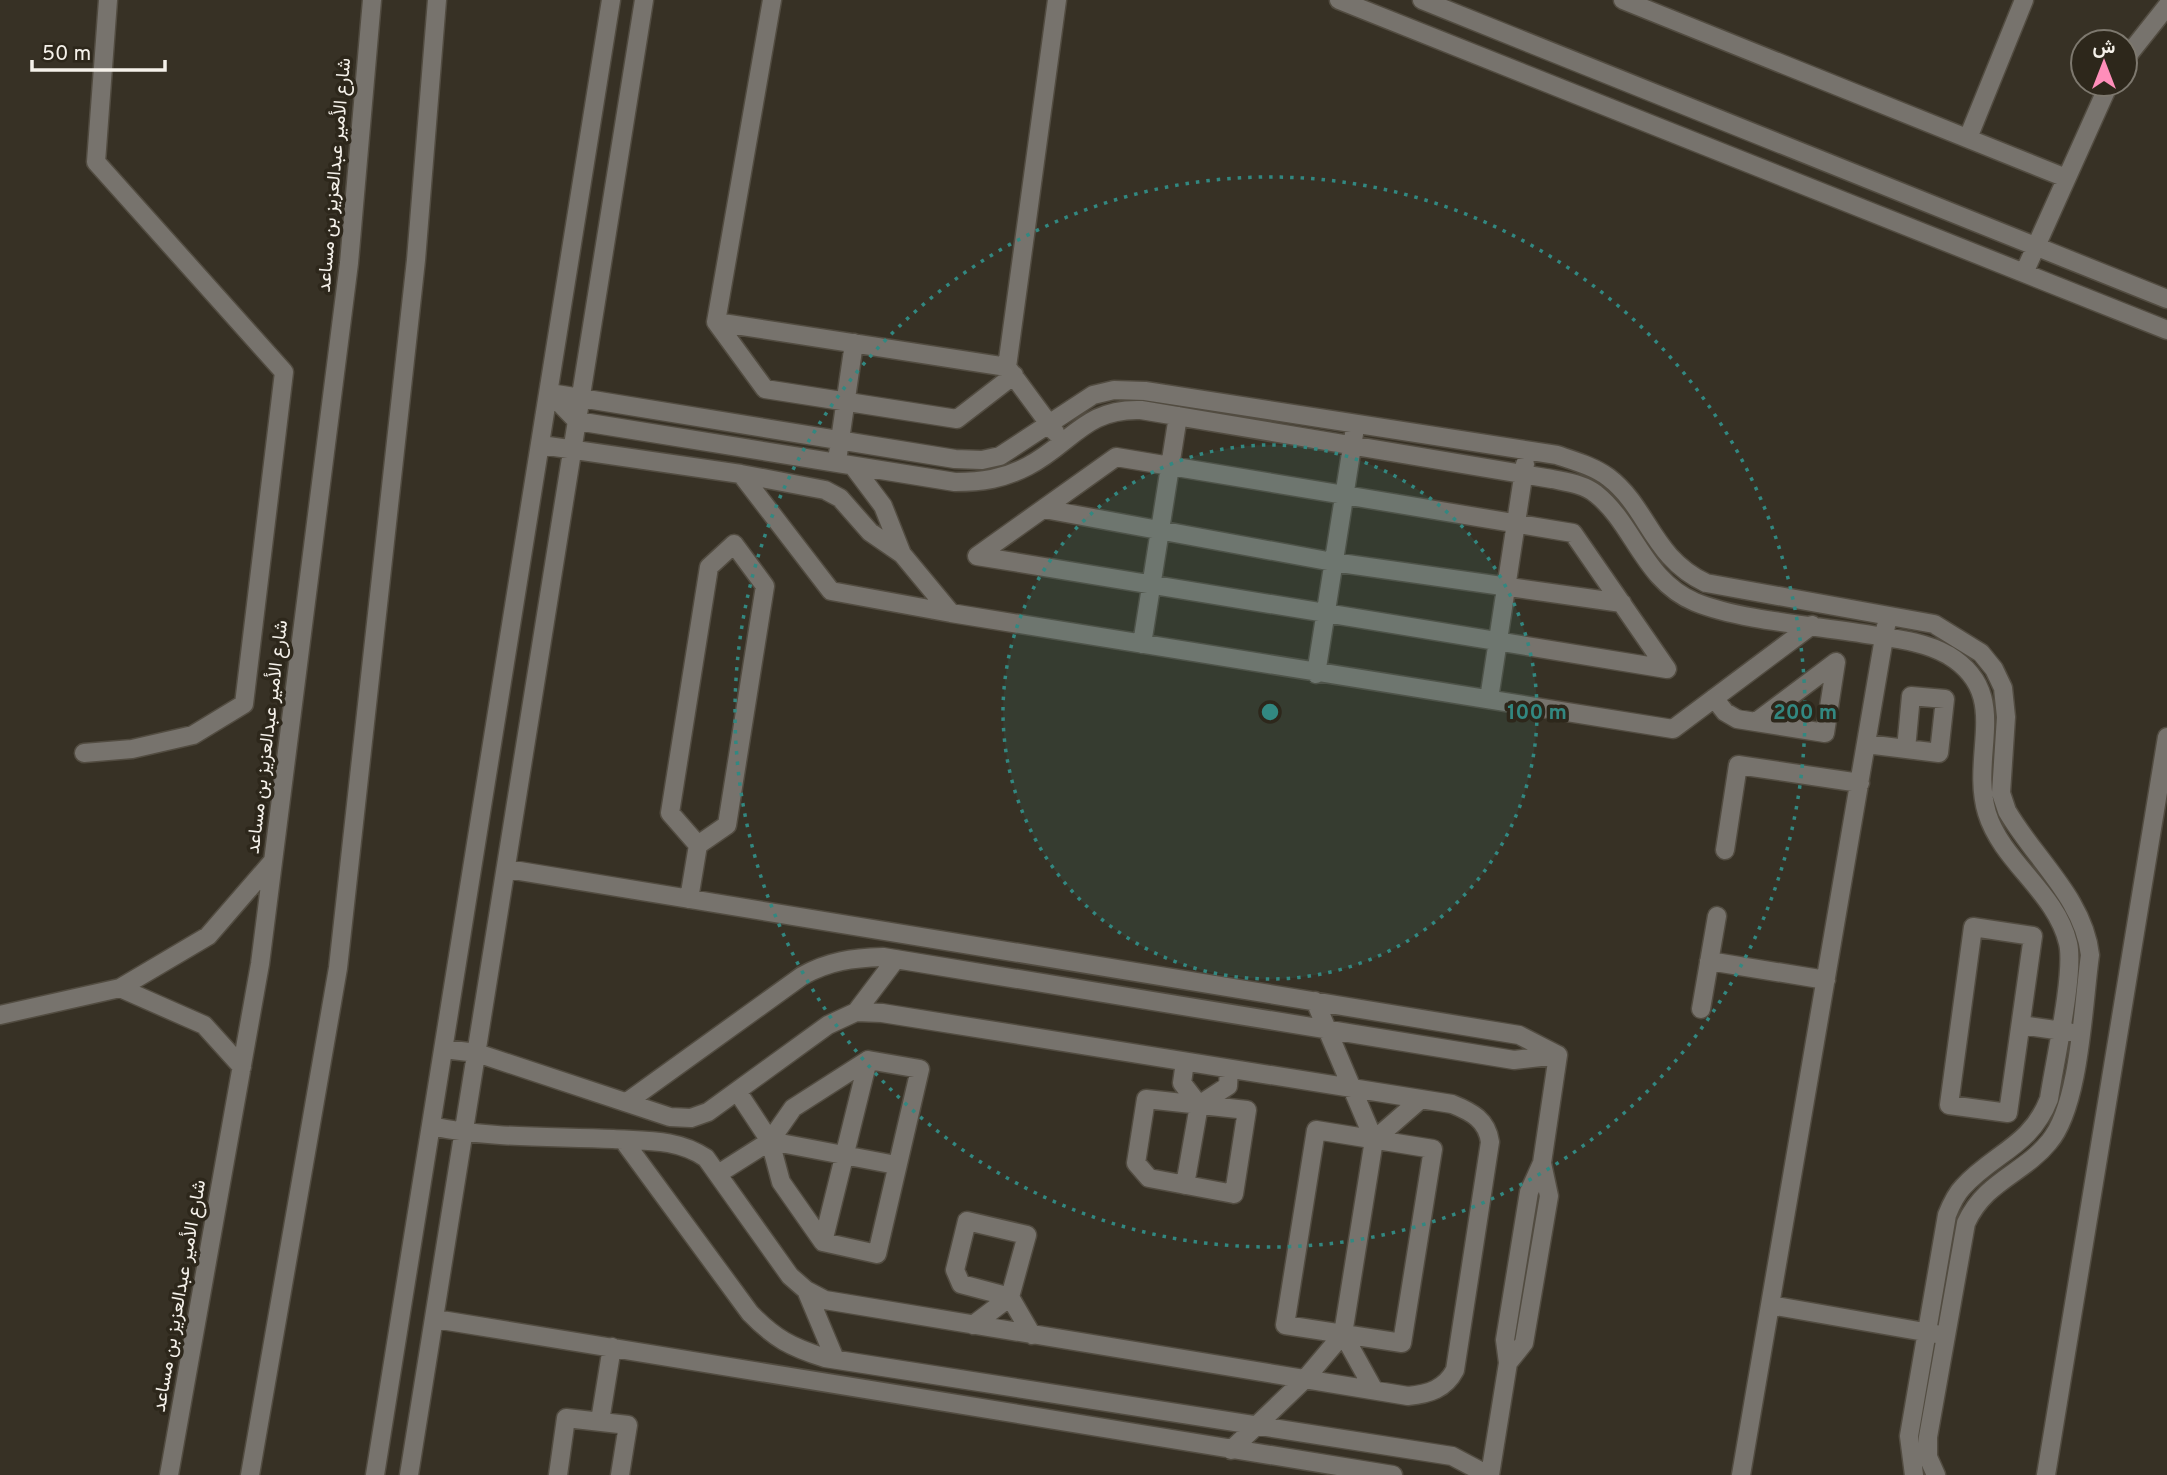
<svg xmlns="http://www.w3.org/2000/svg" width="2167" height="1475" viewBox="0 0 2167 1475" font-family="Overpass,Vazirmatn,sans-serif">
<rect width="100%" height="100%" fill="#373125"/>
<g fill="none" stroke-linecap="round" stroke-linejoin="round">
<g stroke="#524c41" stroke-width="21">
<path id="minor" d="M 772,0 L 716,322 L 1007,367
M 1339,0 L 2167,330
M 1422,0 L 2167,299
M 1623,0 L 2066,178
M 2125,59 L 2167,6
M 1968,138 L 2024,0
M 2024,273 L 2109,84
M 716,322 L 765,389 L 957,419 L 1014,375
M 550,393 L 955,459 L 982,460 L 1000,456 L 1093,395 L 1114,390 L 1145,391 L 1557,455 C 1574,461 1593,466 1608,477 C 1649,508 1651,557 1706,583 L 1934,624 L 1981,653 L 1994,669 L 2003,688 L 2006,717 L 2001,793 L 2007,811 C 2034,858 2084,899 2090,955 C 2083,1004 2080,1106 2049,1142 C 2023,1174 1985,1181 1966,1223 L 1928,1437 L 1928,1457 L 1936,1475
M 550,393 L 577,421 L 955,482 C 982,482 1003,479 1028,466 C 1072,443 1085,408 1141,410 L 1552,479 C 1566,482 1584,484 1596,494 C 1634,524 1644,581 1695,602 C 1741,621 1821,626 1872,635 C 1898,639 1925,642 1948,655 C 2013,694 1969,753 1987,813 C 2002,862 2056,892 2068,943 C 2075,972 2054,1065 2049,1099 C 2031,1146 1994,1153 1963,1187 C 1956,1194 1951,1205 1947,1215 L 1909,1436 L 1914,1475
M 1055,432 L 1007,367 L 1057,0
M 541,445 L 741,474 L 825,490 L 840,498 L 870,532 L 902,554 L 951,613 L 1673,729 L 1812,625
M 838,454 L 854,343
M 1116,457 L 1573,533 L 1667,669 L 977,556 Z
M 853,466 L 883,506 L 902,554
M 741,474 L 831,591 L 951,613
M 1044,509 L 1333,562 L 1622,603
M 1142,644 L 1178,416
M 1316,674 L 1354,434
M 1714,698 L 1725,712 L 1737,719 L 1825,733 L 1836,662 L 1756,722
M 1489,699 L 1525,464
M 1866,744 L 1939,753 L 1945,699 L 1911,696 L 1906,749
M 84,753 L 132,749 L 193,735 L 244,704 L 284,372 L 96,162 L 108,0
M 1725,850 L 1738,765 L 1860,783
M 507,869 L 1519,1035 L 1558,1055
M 689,899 L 698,845 L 670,813 L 709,567 L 734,544 L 765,586 L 727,825 L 698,845
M 1973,927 L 2033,936 L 2008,1113 L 1949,1105 Z
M 1709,961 L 1826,980
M 120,988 L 204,1025 L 242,1067
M 1701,1009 L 1717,916
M 856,1012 L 896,959
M 0,1015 L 120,988 L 208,936 L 273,861
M 2021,1025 L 2069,1032
M 1185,1062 L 1182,1083 L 1199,1105 L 1228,1086 L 1229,1069
M 1146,1099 L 1247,1110 L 1234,1194 L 1149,1178 L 1136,1163 Z
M 627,1102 L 802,976 C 829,961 852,958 883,957 L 1514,1060 L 1558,1055
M 431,1126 C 491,1139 553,1136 613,1139 C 647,1141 678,1139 706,1158 L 790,1276 L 806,1290 L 825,1300 L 1408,1396 C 1429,1394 1445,1389 1455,1370 L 1490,1142 C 1487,1120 1472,1112 1452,1104 L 882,1013 L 856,1012 L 828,1025 L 708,1112 L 691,1118 L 670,1117 L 477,1053 L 444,1049
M 1316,1130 L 1433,1149 L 1402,1343 L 1285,1325 Z
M 623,1140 L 750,1313 C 775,1339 791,1347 825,1358 L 1452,1456 L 1488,1475
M 1374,1140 L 1421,1099
M 770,1141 L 896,1165
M 718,1174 L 770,1141 L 793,1108 L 868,1060 L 920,1069 L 877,1254 L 823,1242 L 781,1182 L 770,1141 L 737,1091
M 1185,1185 L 1199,1105
M 967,1221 L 1027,1235 L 1010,1297 L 961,1284 L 955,1270 Z
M 823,1242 L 868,1060
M 806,1290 L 835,1359
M 1770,1305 L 1936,1334
M 435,1319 L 1393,1475
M 973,1325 L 1010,1297 L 1032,1335
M 1343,1334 L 1374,1390
M 1508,1363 L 1524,1343 L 1549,1196 L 1542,1163
M 600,1421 L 612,1347
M 1231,1450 L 1305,1379 L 1343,1334 L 1374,1140 L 1315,1001
M 169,1475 L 260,964 L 349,263 L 372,0
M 250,1475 L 338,968 L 416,260 L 437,0
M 375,1475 L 611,0
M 409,1475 L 644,0
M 558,1475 L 566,1418 L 628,1425 L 620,1475
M 1490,1475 L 1508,1363 L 1505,1340 L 1529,1192 L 1542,1163 L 1558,1055
M 1741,1475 L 1886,626
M 2046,1475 L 2167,737"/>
</g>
<use href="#minor" stroke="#77736d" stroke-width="18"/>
</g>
<circle cx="1270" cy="712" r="267" fill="#328881" fill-opacity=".12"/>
<g fill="none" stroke="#328881" stroke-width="3.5" stroke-dasharray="3.5 7">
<circle cx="1270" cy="712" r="267"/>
<circle cx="1270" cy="712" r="535"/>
</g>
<g text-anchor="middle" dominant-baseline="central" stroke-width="7" stroke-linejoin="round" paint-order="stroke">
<g font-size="19" fill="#f5f1ea" stroke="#2d271b">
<text transform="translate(335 175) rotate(-85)">شارع الأمير عبدالعزيز بن مساعد</text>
<text transform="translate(268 737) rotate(-83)">شارع الأمير عبدالعزيز بن مساعد</text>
<text transform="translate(180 1296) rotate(-80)">شارع الأمير عبدالعزيز بن مساعد</text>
</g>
</g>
<circle cx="1270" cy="712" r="10" fill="#328881" stroke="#2d271b" stroke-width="3.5"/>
<g font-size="21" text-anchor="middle" font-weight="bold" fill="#328881" stroke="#2d271b" stroke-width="7" stroke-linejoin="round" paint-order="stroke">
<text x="1537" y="719">100 m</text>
<text x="1805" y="719">200 m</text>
</g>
<g transform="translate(2104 63)"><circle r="33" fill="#2d271b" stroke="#7d786e" stroke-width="2"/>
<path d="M0-5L12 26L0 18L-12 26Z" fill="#ff8eba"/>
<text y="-10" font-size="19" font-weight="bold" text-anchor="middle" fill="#f5f1ea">ش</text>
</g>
<path d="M32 60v10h133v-10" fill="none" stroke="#f5f1ea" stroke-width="3.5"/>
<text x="42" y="60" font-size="21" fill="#f5f1ea" stroke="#2d271b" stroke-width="5" paint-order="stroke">50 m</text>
</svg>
